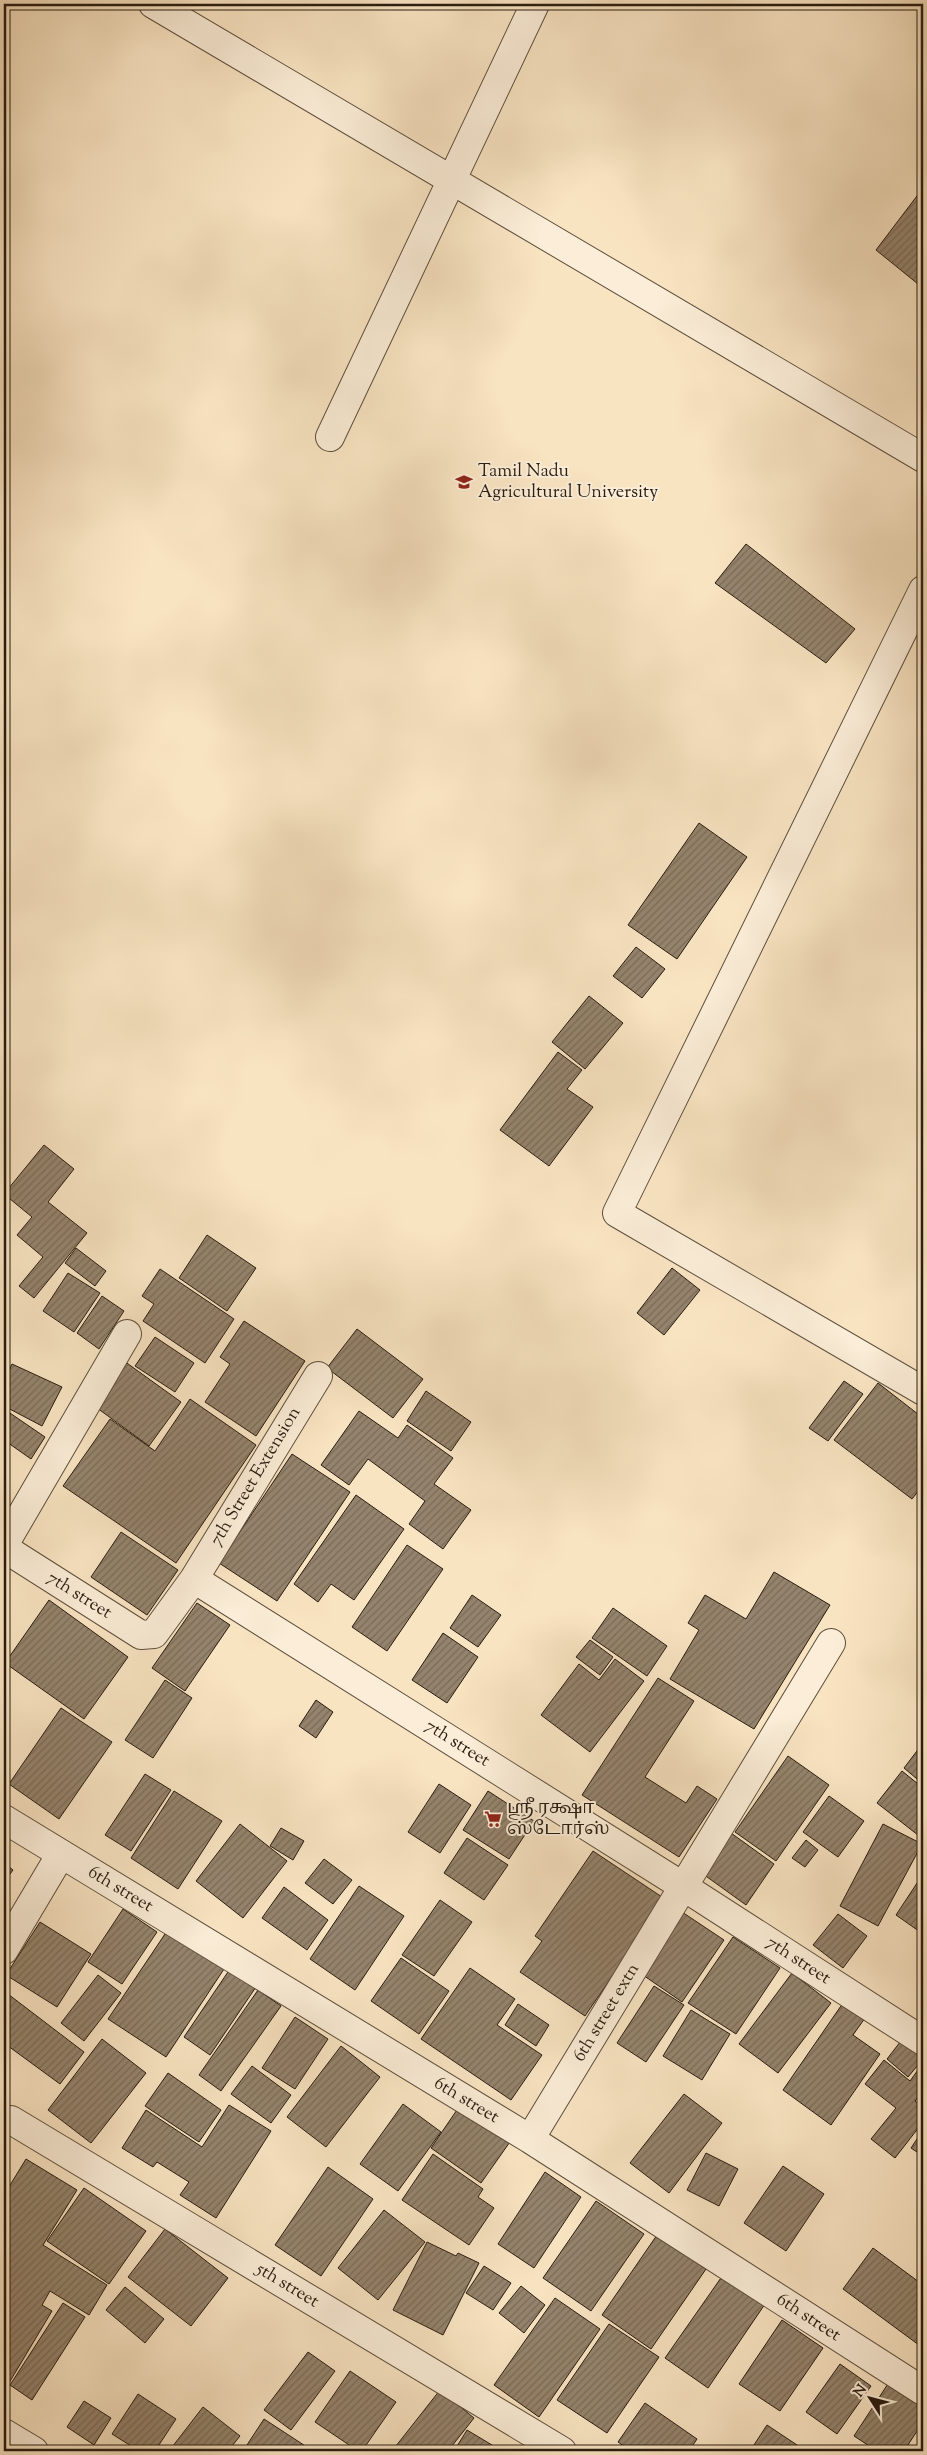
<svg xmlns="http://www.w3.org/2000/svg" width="927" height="2455" viewBox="0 0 927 2455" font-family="'Sorts Mill Goudy','Noto Serif Tamil',serif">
<defs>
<pattern id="building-hatch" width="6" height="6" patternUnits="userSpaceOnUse" patternTransform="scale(1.25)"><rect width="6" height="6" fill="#95846d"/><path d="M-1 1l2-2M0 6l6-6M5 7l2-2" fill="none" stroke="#7a6b58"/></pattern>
</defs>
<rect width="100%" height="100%" fill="#f9e4c2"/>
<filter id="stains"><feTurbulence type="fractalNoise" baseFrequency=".004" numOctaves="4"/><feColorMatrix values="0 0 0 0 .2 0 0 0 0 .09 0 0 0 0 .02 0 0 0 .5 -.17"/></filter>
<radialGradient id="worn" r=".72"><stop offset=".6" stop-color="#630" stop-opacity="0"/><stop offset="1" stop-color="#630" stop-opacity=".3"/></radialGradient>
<path fill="url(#building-hatch)" stroke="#291c11" d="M 923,188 L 923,277 L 918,284 L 876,250 Z
M 746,544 L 855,629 L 826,663 L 715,583 Z
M 699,823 L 747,857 L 677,959 L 628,925 Z
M 636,947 L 665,969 L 642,998 L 613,976 Z
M 589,996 L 623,1023 L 585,1069 L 552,1042 Z
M 558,1052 L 582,1070 L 567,1089 L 593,1107 L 549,1166 L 500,1130 Z
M 44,1145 L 74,1169 L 48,1202 L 87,1233 L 34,1298 L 19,1286 L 43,1257 L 17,1235 L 32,1217 L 4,1194 Z
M 207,1235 L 256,1268 L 227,1311 L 179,1278 Z
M 76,1248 L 106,1271 L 95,1286 L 65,1263 Z
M 672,1268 L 700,1290 L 664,1335 L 637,1313 Z
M 160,1269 L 234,1319 L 205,1363 L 143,1321 L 154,1304 L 142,1296 Z
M 68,1273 L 100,1293 L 74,1332 L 43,1311 Z
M 102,1296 L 124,1311 L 99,1349 L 77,1333 Z
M 244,1321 L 305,1361 L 256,1436 L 205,1402 L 230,1364 L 220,1357 Z
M 357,1329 L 423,1379 L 393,1418 L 327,1368 Z
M 155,1337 L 194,1363 L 175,1392 L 135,1366 Z
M 124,1361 L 181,1402 L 149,1446 L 93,1405 Z
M 12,1364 L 62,1387 L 42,1426 L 4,1406 L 4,1381 Z
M 844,1381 L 863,1394 L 828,1441 L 809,1428 Z
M 878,1383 L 923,1418 L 923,1430 L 921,1433 L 923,1434 L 923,1485 L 912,1499 L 834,1440 Z
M 426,1391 L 471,1422 L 451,1451 L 407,1421 Z
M 190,1399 L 256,1445 L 176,1563 L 63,1486 L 110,1419 L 155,1451 Z
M 4,1409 L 45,1437 L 31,1459 L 4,1440 Z
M 359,1411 L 398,1438 L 407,1425 L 453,1458 L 434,1484 L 471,1510 L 443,1549 L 409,1524 L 425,1501 L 368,1459 L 349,1485 L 321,1465 Z
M 292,1454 L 350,1492 L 277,1601 L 219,1563 Z
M 356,1495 L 404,1529 L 354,1600 L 331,1584 L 318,1602 L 294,1584 Z
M 121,1532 L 178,1570 L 147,1615 L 91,1577 Z
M 407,1545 L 443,1569 L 387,1651 L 352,1627 Z
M 774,1572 L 830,1605 L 754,1729 L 670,1679 L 699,1630 L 688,1623 L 705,1595 L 746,1619 Z
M 472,1595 L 501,1615 L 478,1647 L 450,1628 Z
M 49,1600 L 128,1657 L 84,1719 L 5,1663 Z
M 197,1603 L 230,1625 L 185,1691 L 152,1668 Z
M 613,1608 L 667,1646 L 647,1676 L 592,1638 Z
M 443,1633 L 478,1657 L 447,1703 L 412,1680 Z
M 590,1640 L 613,1657 L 600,1675 L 576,1657 Z
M 615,1659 L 644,1681 L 590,1752 L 541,1715 L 579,1664 L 599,1680 Z
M 658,1678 L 694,1701 L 645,1777 L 686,1803 L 697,1786 L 717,1799 L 679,1857 L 582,1795 Z
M 165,1680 L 192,1698 L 153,1758 L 125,1740 Z
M 316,1700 L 333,1712 L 316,1738 L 299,1726 Z
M 61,1708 L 112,1742 L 59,1819 L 9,1784 Z
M 923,1743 L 923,1784 L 904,1768 Z
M 788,1756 L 829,1785 L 776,1861 L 735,1832 Z
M 902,1771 L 923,1788 L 923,1839 L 877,1803 Z
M 145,1774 L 171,1790 L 131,1851 L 105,1835 Z
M 439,1784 L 471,1805 L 440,1853 L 408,1832 Z
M 174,1791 L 222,1821 L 178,1889 L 131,1858 Z
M 488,1791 L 534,1821 L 509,1859 L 463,1830 Z
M 829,1796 L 864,1821 L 838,1857 L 803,1832 Z
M 240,1824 L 287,1861 L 243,1918 L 196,1881 Z
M 883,1824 L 922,1844 L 878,1926 L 840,1906 Z
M 281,1828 L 304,1841 L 293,1860 L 270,1846 Z
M 731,1833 L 774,1864 L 746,1905 L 703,1874 Z
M 467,1838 L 508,1865 L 484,1900 L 444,1873 Z
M 806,1840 L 818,1850 L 805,1867 L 792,1858 Z
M 593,1851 L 665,1899 L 585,2016 L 520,1972 L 542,1941 L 535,1936 Z
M 324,1859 L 352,1880 L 333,1904 L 305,1883 Z
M 4,1863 L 13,1870 L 4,1882 Z
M 923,1874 L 923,1934 L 896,1915 Z
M 359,1886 L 404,1916 L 355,1990 L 310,1959 Z
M 284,1887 L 328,1920 L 307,1950 L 262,1918 Z
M 440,1900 L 472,1922 L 434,1976 L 402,1955 Z
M 123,1909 L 157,1932 L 122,1984 L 88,1962 Z
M 682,1912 L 724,1940 L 682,2002 L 640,1973 Z
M 838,1914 L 867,1936 L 843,1968 L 813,1945 Z
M 40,1922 L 91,1954 L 57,2007 L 6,1975 Z
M 167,1931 L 224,1969 L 166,2057 L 108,2019 Z
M 733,1937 L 780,1968 L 736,2034 L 688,2003 Z
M 401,1958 L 449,1991 L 419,2034 L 371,2001 Z
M 470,1968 L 515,1999 L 497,2025 L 542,2055 L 511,2100 L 421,2039 Z
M 230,1969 L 256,1987 L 210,2055 L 184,2037 Z
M 792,1973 L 831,2003 L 778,2073 L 739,2044 Z
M 98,1975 L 121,1993 L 84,2041 L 61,2023 Z
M 654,1986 L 684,2005 L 646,2062 L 617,2043 Z
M 258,1990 L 281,2006 L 221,2091 L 199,2075 Z
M 4,1991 L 84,2052 L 60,2084 L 4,2043 Z
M 843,2003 L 865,2018 L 853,2035 L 880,2054 L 831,2125 L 783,2090 Z
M 518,2004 L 549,2025 L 536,2046 L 505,2025 Z
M 691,2010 L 730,2034 L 702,2080 L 663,2056 Z
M 295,2017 L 328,2039 L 295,2089 L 262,2068 Z
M 904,2037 L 923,2052 L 923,2059 L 908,2077 L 887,2059 Z
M 102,2039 L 146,2073 L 91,2143 L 48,2110 Z
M 341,2046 L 380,2077 L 326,2147 L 287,2117 Z
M 884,2060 L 910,2081 L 923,2063 L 923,2091 L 915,2101 L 923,2108 L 923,2122 L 895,2158 L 871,2139 L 896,2108 L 865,2084 Z
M 252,2066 L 291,2095 L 271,2123 L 231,2094 Z
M 168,2073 L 221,2110 L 199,2142 L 145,2106 Z
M 684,2094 L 722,2123 L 669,2193 L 630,2163 Z
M 403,2104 L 441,2132 L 398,2191 L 360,2164 Z
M 461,2104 L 512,2139 L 481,2183 L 431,2148 Z
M 229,2105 L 271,2131 L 216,2218 L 180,2195 L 189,2182 L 157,2162 L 153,2167 L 122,2148 L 146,2110 L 202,2147 Z
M 923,2130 L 923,2156 L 911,2148 Z
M 706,2153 L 738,2169 L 719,2206 L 687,2190 Z
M 433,2154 L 483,2189 L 478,2197 L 494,2208 L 469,2245 L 402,2200 Z
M 26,2159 L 77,2190 L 43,2245 L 107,2285 L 89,2315 L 50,2291 L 42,2305 L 52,2311 L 6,2388 L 4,2387 L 4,2274 L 6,2271 L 4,2269 L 4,2195 Z
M 783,2166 L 824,2194 L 786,2251 L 744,2223 Z
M 328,2167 L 373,2199 L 321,2276 L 275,2245 Z
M 545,2172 L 581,2197 L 534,2268 L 498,2244 Z
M 84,2188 L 146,2231 L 109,2284 L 47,2241 Z
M 596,2201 L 644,2234 L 591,2311 L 543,2278 Z
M 384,2210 L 425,2242 L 378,2300 L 338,2268 Z
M 165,2229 L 228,2278 L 191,2326 L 128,2277 Z
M 657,2235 L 706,2269 L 651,2349 L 602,2315 Z
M 427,2242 L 456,2256 L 458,2253 L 479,2263 L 443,2335 L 393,2310 Z
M 873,2248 L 919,2282 L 923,2277 L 923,2348 L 843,2289 Z
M 484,2266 L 511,2283 L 493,2310 L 466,2293 Z
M 723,2275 L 765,2304 L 708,2388 L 665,2358 Z
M 521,2286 L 545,2305 L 524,2333 L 499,2313 Z
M 125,2287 L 164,2319 L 145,2343 L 106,2310 Z
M 555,2298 L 600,2329 L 539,2417 L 494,2385 Z
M 63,2303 L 85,2317 L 32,2400 L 10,2385 Z
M 782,2320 L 823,2348 L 780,2411 L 739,2384 Z
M 609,2324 L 659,2357 L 607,2433 L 557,2400 Z
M 308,2352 L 335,2371 L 291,2430 L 264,2410 Z
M 840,2364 L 871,2386 L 837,2434 L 806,2412 Z
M 350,2371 L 396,2402 L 362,2451 L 358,2451 L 315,2422 Z
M 895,2373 L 923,2392 L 923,2422 L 904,2451 L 877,2451 L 854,2436 Z
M 440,2390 L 474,2418 L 448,2451 L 392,2451 Z
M 138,2394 L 176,2419 L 155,2451 L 139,2451 L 112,2434 Z
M 84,2401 L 111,2418 L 94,2445 L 67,2427 Z
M 645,2403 L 697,2439 L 689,2451 L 631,2451 L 618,2442 Z
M 203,2407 L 240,2436 L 228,2451 L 169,2451 Z
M 264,2419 L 313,2451 L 243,2451 Z
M 767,2425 L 806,2451 L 750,2451 Z
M 467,2430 L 502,2451 L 454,2451 Z"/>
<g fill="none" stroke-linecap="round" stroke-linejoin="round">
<g stroke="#5d4e3d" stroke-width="30">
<path id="street" d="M 153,4 L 923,458
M 330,437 L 535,4
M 923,590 L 617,1213 L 923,1391
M 4,1545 L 127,1334
M 4,1548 L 141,1635 L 154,1634 L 194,1579 L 684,1887 L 923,2041
M 194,1579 L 318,1376
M 4,1819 L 530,2139 L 923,2391
M 4,1950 L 61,1854
M 11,2120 L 562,2451
M 530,2139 L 831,1643
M 4,2433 L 34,2451"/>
</g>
<use href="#street" stroke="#fbedd7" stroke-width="28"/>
</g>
<defs>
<g id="university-bare" transform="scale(1.35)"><path d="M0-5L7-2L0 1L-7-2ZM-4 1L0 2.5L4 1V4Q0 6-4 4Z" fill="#8f2418" stroke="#fbedd7" stroke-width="2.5" paint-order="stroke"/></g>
<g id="supermarket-bare" transform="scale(1.35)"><path d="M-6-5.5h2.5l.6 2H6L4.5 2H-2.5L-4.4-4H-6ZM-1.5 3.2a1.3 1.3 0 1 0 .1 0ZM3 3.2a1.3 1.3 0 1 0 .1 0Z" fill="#8f2418" stroke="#fbedd7" stroke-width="2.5" paint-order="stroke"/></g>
</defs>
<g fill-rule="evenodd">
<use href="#university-bare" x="464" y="482"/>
<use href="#supermarket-bare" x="493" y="1819"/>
</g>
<g text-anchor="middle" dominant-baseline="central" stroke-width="4" stroke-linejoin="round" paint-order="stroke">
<g font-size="18" fill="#291c11" stroke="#fbedd7" text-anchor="start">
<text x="478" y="472">Tamil Nadu<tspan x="478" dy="21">Agricultural University</tspan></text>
<text x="507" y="1809">ஶ்ரீ ரக்ஷா<tspan x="507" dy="21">ஸ்டோர்ஸ்</tspan></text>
</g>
<g font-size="18" fill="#291c11" stroke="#fbedd7">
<text transform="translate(256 1477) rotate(-59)">7th Street Extension</text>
<text transform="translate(79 1596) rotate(32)">7th street</text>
<text transform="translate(457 1744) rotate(32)">7th street</text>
<text transform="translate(120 1890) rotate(31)">6th street</text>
<text transform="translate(798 1961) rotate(33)">7th street</text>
<text transform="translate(607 2013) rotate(-59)">6th street extn</text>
<text transform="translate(466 2101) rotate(31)">6th street</text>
<text transform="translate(287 2286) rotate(31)">5th street</text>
<text transform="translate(808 2318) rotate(33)">6th street</text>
</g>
</g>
<rect width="927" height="2455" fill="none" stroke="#f9e4c2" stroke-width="20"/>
<rect x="5" y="5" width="917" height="2445" fill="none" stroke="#291c11" stroke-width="2.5"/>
<rect x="10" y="10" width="907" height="2435" fill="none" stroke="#291c11"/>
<g transform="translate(870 2398) rotate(306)" stroke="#fbedd7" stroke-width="4" paint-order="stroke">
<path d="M0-4L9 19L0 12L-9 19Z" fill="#291c11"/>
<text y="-8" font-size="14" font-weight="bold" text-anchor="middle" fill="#291c11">N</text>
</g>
<rect width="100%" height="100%" filter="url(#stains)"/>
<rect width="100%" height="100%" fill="url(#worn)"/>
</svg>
